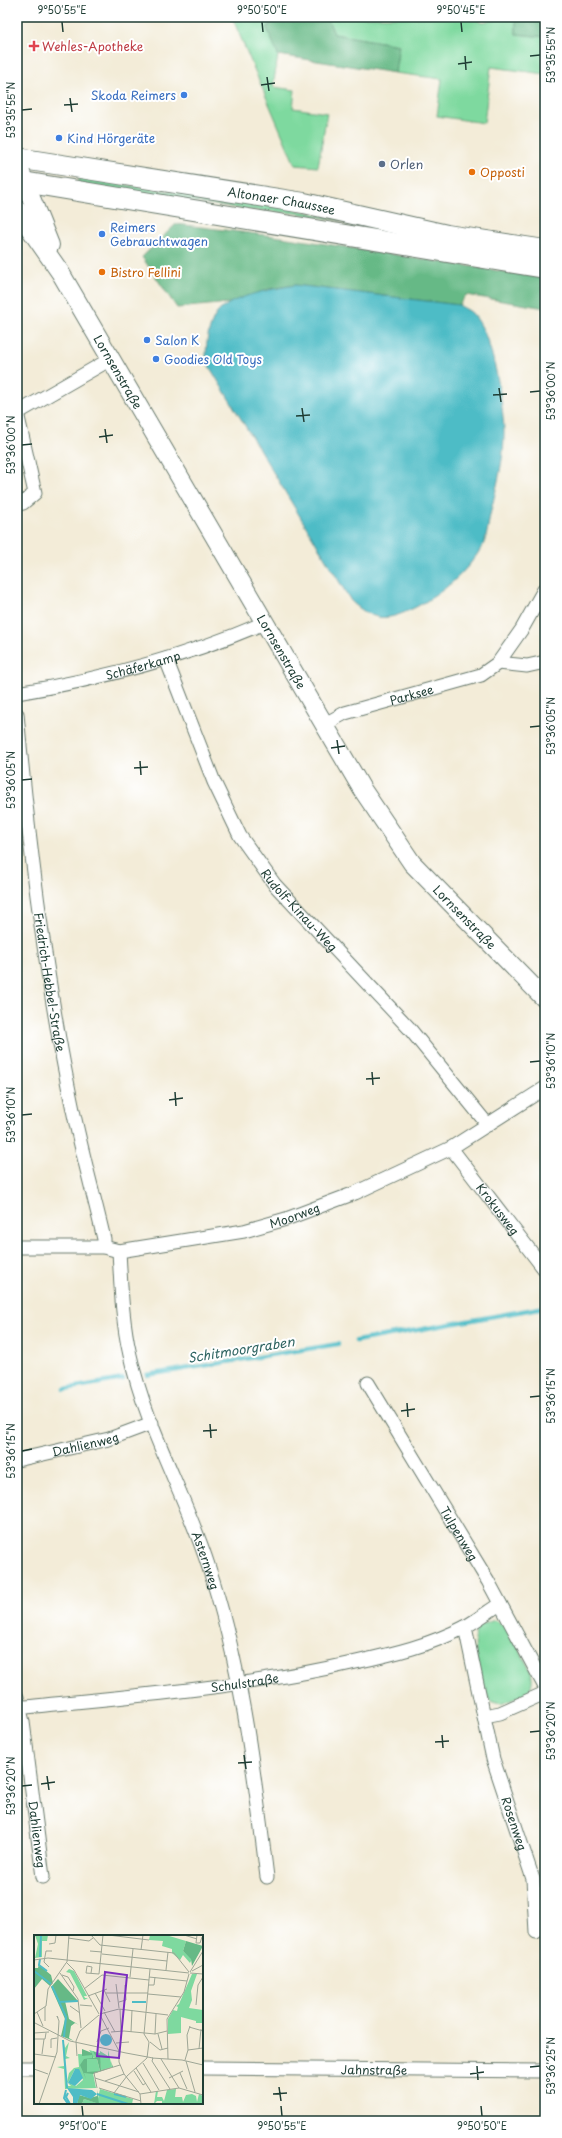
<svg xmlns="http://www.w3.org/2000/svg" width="562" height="2138" viewBox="0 0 562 2138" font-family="'Playpen Sans',sans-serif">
<rect width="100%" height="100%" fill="#fff"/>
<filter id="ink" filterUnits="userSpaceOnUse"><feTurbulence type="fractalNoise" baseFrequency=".025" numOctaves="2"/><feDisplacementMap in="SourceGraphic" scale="8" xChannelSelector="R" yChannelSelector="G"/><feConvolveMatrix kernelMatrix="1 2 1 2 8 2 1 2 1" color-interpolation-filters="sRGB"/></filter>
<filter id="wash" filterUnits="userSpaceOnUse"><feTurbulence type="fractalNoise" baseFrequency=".012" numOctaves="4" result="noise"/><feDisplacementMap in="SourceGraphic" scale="16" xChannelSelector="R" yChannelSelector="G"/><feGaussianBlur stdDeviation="0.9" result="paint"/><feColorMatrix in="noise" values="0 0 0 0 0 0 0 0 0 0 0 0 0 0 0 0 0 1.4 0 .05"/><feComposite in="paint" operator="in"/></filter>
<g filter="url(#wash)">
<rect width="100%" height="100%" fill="#f3ecd8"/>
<path fill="#7ed99f" stroke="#4e8b6a" d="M 232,17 L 275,17 L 267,28 L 278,55 L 273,87 L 295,90 L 293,108 L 327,113 L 318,167 L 295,165 Z
M 327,17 L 478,17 L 480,22 L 516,17 L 516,34 L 545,37 L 545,74 L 491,67 L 484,123 L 437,116 L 442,79 L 395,73 L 399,45 L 334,34 Z
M 79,178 L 293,209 L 356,223 L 294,213 L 249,210 L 78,184 Z
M 494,1620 L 508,1627 L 531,1672 C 537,1694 518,1697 501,1704 C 498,1703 492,1702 490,1700 C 480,1690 471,1639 477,1627 Z"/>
<path fill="#66b986" stroke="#427b5d" d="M 275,17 L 327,17 L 334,34 L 399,45 L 395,73 L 278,55 L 267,28 Z
M 516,17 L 545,17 L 545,37 L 516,34 Z
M 176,224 L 281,237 L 545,278 L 545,308 L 466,295 L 459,305 L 295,285 L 269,289 L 229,303 L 177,308 L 142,257 Z"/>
<path fill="#4ebcc6" stroke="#367c7d" d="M 295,285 L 459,305 C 463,308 469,310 472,313 C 493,333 503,403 504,431 C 505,457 496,489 490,515 C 488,525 487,538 482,547 C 466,573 443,593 416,607 C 388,621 375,623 351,601 L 206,361 C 206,346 207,332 214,318 C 224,296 274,289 295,285 Z"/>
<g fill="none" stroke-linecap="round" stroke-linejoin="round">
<path stroke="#4ebcc6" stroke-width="4.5" d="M 356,1341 L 545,1307
M 147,1375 L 338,1344
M 65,1389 L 123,1379"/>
</g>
</g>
<g filter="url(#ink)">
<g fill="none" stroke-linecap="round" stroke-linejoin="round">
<g stroke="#697a6d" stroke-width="15">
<g id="street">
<path d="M 17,413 L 109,360"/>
<path d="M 17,504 L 23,503 L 35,493 L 17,413"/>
<path id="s1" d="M 166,659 L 214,782 L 240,836 L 275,885 L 409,1028 L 488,1125"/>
<path d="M 498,663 L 527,666 L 545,662"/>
<path id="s2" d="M 17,693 C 102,679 185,657 264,623"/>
<path id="s3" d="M 17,714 C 29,846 45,979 73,1110 C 82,1153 94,1196 104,1239 L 104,1247"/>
<path id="s4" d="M 325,724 L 345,713 L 481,675 L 498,663 L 522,629 L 545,588"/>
<path id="s5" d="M 451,1148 L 545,1270"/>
<path id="s6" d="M 17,1247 L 104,1247 L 119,1251 L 244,1231 L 286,1219 L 355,1193 L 451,1148 L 545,1088"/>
<path id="s7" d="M 119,1251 C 121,1286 122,1321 130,1355 C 146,1428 185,1494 208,1565 C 242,1666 254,1772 267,1877"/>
<path id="s8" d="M 368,1383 L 488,1581 L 545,1687"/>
<path id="s9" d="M 17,1460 L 109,1439 L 152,1423"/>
<path id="s10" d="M 465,1627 L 493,1759 L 533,1879 L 536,1932"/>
<path id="s11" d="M 17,1697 L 23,1722 L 43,1877"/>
<path id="s12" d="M 17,1708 C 130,1696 245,1688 356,1662 C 393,1654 431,1645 465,1627 C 477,1620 489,1611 500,1604"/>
<path d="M 484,1716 L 500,1713 L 545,1693"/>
<path d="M 17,2068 L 35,2068"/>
<path id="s13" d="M 202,2068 L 545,2071"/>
</g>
</g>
<g stroke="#697a6d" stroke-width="20">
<g id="secondary">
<path d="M 17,163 L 50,245"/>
<path id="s14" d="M 17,210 L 60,272 L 362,789 L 412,863 L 545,999"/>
</g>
</g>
<g stroke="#697a6d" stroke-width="22">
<g id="primary">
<path id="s15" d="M 17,158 L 304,203 L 447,235 L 545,250"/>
<path d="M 17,181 L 545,268"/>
</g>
</g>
<use href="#street" stroke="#fff" stroke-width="13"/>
<use href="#secondary" stroke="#fff" stroke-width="18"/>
<use href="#primary" stroke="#fff" stroke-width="20"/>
</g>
</g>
<path fill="none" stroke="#1f3d34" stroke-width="1.5" d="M 62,22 L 63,32M 262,22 L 263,32M 461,22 L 462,32M 465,56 L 466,70M 530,56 L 540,55M 458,64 L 472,62M 267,77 L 269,91M 261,85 L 275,83M 70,98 L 72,112M 64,105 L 78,104M 22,110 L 32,109M 499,388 L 501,402M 530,392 L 540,391M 493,395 L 507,394M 302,408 L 304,422M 296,416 L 310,415M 105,429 L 107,443M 99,437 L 113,435M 22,445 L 32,444M 530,727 L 540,726M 337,740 L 339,754M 331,748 L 345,746M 140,761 L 141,775M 134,768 L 148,767M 22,780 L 32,779M 530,1062 L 540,1061M 372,1072 L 373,1085M 366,1079 L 380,1078M 175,1092 L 176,1106M 169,1100 L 183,1098M 22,1115 L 32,1114M 530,1397 L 540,1396M 407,1403 L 408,1417M 401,1411 L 415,1409M 210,1424 L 211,1438M 203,1431 L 217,1430M 22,1451 L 32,1449M 530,1732 L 540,1731M 442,1735 L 443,1748M 435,1742 L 449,1741M 244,1755 L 246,1769M 238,1763 L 252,1762M 47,1776 L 49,1790M 41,1784 L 55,1782M 22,1786 L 32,1785M 477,2066 L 478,2080M 530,2067 L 540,2066M 470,2074 L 484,2072M 279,2087 L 281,2101M 273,2094 L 287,2093M 82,2106 L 83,2116M 281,2106 L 282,2116M 481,2106 L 482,2116"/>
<path fill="#e0444e" stroke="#fff" stroke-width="1.5" d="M32 40h4v4h4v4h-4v4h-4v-4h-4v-4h4z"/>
<g fill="#3f7fe0" stroke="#fff" stroke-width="1.5">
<circle cx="184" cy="95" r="4"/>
<circle cx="59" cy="138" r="4"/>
<circle cx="102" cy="234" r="4"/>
<circle cx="147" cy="340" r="4"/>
<circle cx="156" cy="359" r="4"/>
</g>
<circle fill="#5c6f8a" stroke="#fff" stroke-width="1.5" cx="382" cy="164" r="4"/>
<g fill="#e8710a" stroke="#fff" stroke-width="1.5">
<circle cx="472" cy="172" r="4"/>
<circle cx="102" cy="272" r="4"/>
</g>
<g text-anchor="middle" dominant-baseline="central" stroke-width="4" stroke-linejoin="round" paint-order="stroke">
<g font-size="12" fill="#be3a42" stroke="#fff" text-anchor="start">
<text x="42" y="46">Wehles-Apotheke</text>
</g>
<g font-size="12" fill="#366cbe" stroke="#fff" text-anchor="start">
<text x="176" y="95" text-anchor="end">Skoda Reimers</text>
<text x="67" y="138">Kind Hörgeräte</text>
<text x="110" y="227">Reimers<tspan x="110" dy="14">Gebrauchtwagen</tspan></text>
<text x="155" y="340">Salon K</text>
<text x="164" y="359">Goodies Old Toys</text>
</g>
<g font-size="12" fill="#4e5e75" stroke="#fff" text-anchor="start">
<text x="390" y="164">Orlen</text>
</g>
<g font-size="12" fill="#c56008" stroke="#fff" text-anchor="start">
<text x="480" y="172">Opposti</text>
<text x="110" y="272">Bistro Fellini</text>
</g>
<g font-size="12" fill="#1f3d34" stroke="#fff">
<text stroke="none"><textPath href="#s15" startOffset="268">Altonaer Chaussee</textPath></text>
<text stroke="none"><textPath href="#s14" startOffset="191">Lornsenstraße</textPath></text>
<text stroke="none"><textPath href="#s14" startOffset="515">Lornsenstraße</textPath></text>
<text stroke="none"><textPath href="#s2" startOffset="129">Schäferkamp</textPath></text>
<text stroke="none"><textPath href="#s4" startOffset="92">Parksee</textPath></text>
<text stroke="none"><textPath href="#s1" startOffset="287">Rudolf-Kinau-Weg</textPath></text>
<text stroke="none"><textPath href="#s14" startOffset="839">Lornsenstraße</textPath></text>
<text stroke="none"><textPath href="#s3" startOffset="270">Friedrich-Hebbel-Straße</textPath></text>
<text stroke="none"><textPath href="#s5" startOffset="77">Krokusweg</textPath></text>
<text stroke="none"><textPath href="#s6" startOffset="282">Moorweg</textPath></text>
<text stroke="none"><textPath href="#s9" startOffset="70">Dahlienweg</textPath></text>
<text stroke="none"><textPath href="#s8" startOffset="176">Tulpenweg</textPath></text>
<text stroke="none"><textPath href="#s7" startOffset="324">Asternweg</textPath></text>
<text stroke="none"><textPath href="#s12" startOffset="229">Schulstraße</textPath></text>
<text stroke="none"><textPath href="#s10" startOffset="203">Rosenweg</textPath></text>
<text stroke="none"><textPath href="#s11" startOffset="139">Dahlienweg</textPath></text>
<text stroke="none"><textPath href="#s13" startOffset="172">Jahnstraße</textPath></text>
</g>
<g font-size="13" font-style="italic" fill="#2d6360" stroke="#fff">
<text transform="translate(241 1349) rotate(-9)">Schitmoorgraben</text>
</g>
</g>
<g transform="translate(34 1935)">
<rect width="169" height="169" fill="#f3ecd8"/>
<path d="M 1,0 L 14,0 L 13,6 L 8,6 L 8,22 L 1,23 L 4,9 ZM 116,0 L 132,0 L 152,6 L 149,16 L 158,24 L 156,28 L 149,20 L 146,25 L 138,18 L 138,14 L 128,11 L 129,6 L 115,5 ZM 35,34 L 40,36 L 53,61 L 50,61 L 51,63 L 54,63 L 50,65 L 36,38 L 32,37 ZM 158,39 L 163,39 L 157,56 L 158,65 L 155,73 L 169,75 L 169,88 L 162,88 L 162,86 L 147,82 L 147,98 L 134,99 L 134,84 L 139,75 L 143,76 L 144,72 L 142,71 L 145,69 ZM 29,104 L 31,113 L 35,107 L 32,121 L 36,123 L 31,124 L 31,131 L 32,149 L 34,151 L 37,151 L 33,147 L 35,138 L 40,133 L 45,132 L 44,119 L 58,120 L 55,115 L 66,118 L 66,116 L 74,121 L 74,115 L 78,132 L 67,135 L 65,120 L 61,119 L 62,122 L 58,123 L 63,124 L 66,136 L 59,138 L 62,153 L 31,154 L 30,134 L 23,132 L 30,131 ZM 41,134 L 46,138 L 49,145 L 42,151 L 34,148 ZM 66,154 L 99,164 L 98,169 L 48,169 L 50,164 L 63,168 ZM 142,154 L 141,162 L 148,162 L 149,167 L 152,160 L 158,159 L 162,161 L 163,167 L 165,159 L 169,161 L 169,169 L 128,169 L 128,166 L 123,166 L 120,169 L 122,156 L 124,156 L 123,162 L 128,162 L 130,166 L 133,155 Z" fill="#7ed99f" fill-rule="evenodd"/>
<path d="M 152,6 L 169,11 L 158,31 L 157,24 L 149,16 ZM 6,24 L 5,30 L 17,40 L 19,48 L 16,51 L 8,44 L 0,54 L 0,33 L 4,33 ZM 24,44 L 44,66 L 31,66 L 35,84 L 45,90 L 41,88 L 37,91 L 35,103 L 40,106 L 27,101 L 31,84 L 17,52 ZM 48,114 L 58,118 L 59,123 L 62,122 L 59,116 L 66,120 L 67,135 L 78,132 L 77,126 L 79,132 L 59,139 L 50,138 L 52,144 L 46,130 L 50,124 L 58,123 L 58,120 L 48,121 ZM 53,124 L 63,124 L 66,136 L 53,137 ZM 63,155 L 65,169 L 50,164 L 48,169 L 43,169 L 45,160 L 56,163 L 63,161 Z" fill="#66b986" fill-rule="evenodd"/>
<path d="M66 105a6 6 0 1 1 12 0a6 6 0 1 1-12 0ZM 41,134 L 45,134 L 49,143 L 41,151 L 34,148 ZM 33,153 L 58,155 L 63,159 L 57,164 L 46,160 L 43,169 L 39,169 L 39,162 Z" fill="#4ebcc6"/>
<path fill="none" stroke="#4ebcc6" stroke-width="2" d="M 6,22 L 7,0M 6,24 L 5,30 L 13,36M 0,36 L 17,49M 18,51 L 32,82 L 30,102M 25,67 L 44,66M 98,67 L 112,67M 29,105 L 33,153M 32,155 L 30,163 L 34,169M 34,158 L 32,162 L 36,169M 63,159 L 94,169M 80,159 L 92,162"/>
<path fill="none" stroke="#9ea696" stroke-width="1" d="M 57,0 L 66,10 L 140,18 L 155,37M 74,0 L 115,5M 150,0 L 163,4M 163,0 L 162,8 L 166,8 L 168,2M 34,3 L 55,6 L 59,3M 15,9 L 21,8 L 22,0M 107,15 L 109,0M 56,16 L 68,17M 68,19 L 133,26M 0,25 L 14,23 L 155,38M 32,27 L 40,35 L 65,79M 33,27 L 35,0M 15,32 L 10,27 L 12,16 L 18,16M 132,35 L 134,17M 158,36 L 169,30M 156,37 L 169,16M 26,38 L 44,64 L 47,93M 57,38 L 58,32 L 53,31 L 52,38 L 65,39 L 69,0M 156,38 L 169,39M 28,40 L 34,42 L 40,52 L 39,56M 96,42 L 99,14M 115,42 L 153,46M 82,49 L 85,73M 115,50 L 120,50 L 121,42M 50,54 L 68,40 L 115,45M 70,55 L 76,67M 61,58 L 71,76M 72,58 L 114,58M 114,59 L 147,62M 54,61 L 73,54M 85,67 L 92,65 L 91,50M 46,70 L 58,71M 162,70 L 164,50 L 169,42M 36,71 L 46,78M 86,74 L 87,96M 3,77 L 12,71 L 14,54 L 32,28M 70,77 L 81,97M 0,79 L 3,77 L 9,91M 66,79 L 85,74 L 134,80M 66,80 L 85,116 L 85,127 L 90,139 L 106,159 L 107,169M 11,86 L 11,72M 1,88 L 36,106 L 92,118M 155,92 L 169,96M 77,97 L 90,96 L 121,99 L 133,96M 97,97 L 98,75M 0,98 L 15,97M 121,99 L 122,79M 124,99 L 128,114M 0,104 L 11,104 L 12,98M 63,107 L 67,96 L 75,93M 116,107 L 126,115 L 134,113M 82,108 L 95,107M 17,113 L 17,104 L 23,103M 165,114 L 167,94M 154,115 L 153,100 L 156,91M 92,118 L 119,123M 0,119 L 22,122M 8,119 L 10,104M 43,121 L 42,106 L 46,96 L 65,80M 118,123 L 148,125 L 169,130M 119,123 L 118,126 L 136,154M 127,124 L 145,153M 134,124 L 133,84 L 150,57 L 155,39M 151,125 L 154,115 L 169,113M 152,126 L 161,157M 109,128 L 125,155M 102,133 L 117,157M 0,134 L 14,139M 100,136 L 109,150 L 112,148M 146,138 L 153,154M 61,143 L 105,157M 135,143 L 149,136M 71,146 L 90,139M 63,153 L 60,138 L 86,130M 65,153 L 107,166M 80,158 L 93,141 L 113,123 L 115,107 L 110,99 L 116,34M 106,159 L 145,153 L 169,160M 5,169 L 23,117 L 25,86 L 23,81 L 24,83"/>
<path fill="#7b2cbf" fill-opacity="0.15" stroke="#7b2cbf" stroke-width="2" d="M 71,37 L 93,40 L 85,123 L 63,121 Z"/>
<rect width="169" height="169" fill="none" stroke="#1f3d34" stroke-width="2"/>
</g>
<rect width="562" height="2138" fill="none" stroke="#fff" stroke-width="44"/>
<rect x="22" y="22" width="518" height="2094" fill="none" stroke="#1f3d34" stroke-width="1.5"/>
<g font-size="10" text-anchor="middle" fill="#1f3d34">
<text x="62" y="14">9°50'55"E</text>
<text x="262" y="14">9°50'50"E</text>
<text x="461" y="14">9°50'45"E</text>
<text transform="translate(551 55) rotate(-90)" y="4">53°35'55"N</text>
<text transform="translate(11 110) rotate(-90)" y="4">53°35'55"N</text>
<text transform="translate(551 391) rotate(-90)" y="4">53°36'00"N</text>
<text transform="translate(11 445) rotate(-90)" y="4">53°36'00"N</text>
<text transform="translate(551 726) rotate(-90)" y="4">53°36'05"N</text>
<text transform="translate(11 780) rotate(-90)" y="4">53°36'05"N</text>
<text transform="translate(551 1061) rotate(-90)" y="4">53°36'10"N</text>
<text transform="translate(11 1115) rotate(-90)" y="4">53°36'10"N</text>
<text transform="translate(551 1396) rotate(-90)" y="4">53°36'15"N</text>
<text transform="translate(11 1451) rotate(-90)" y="4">53°36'15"N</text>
<text transform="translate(551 1731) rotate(-90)" y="4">53°36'20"N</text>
<text transform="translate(11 1786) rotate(-90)" y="4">53°36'20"N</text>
<text transform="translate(551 2066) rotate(-90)" y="4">53°36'25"N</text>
<text x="83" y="2130">9°51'00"E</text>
<text x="282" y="2130">9°50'55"E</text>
<text x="482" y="2130">9°50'50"E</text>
</g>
</svg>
